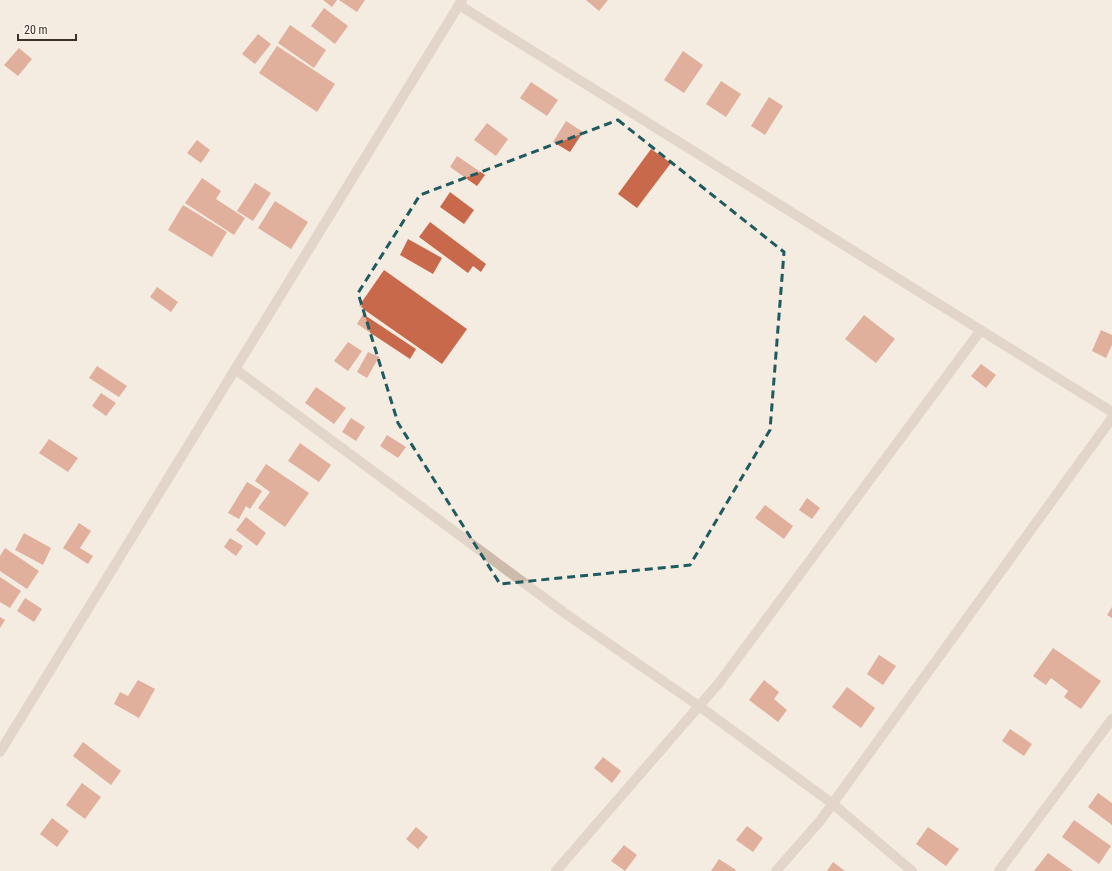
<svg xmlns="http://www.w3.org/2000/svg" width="1112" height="871" viewBox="0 0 1112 871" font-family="'Roboto Condensed',sans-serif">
<rect width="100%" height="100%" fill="#f4ebe1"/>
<path fill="#c8694b" d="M 323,0 L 337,0 L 332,7 Z
M 339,0 L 365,0 L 357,12 Z
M 586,0 L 608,0 L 599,11 Z
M 324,8 L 348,26 L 335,44 L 311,26 Z
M 290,25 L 326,50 L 314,68 L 278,43 Z
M 258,34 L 271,44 L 255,64 L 242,54 Z
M 277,46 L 335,84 L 317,112 L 259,73 Z
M 19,48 L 32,59 L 18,76 L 4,65 Z
M 683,51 L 703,65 L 684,93 L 664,80 Z
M 721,81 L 741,94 L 726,117 L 706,104 Z
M 531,82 L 558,100 L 547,116 L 520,98 Z
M 769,97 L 783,106 L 765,135 L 751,126 Z
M 566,121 L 583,132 L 570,152 L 553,142 Z
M 487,123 L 508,139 L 496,156 L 474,140 Z
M 197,140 L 210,150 L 201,163 L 187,153 Z
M 651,149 L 671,163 L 637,208 L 618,194 Z
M 457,156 L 485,175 L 477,186 L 450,167 Z
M 202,178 L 221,191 L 216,199 L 245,218 L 234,235 L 185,203 Z
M 255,183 L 271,193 L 253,221 L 237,211 Z
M 450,192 L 474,210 L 464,224 L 440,207 Z
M 275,201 L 308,222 L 291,249 L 258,228 Z
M 183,205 L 227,232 L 212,257 L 168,230 Z
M 430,222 L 486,264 L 481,272 L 473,266 L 468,273 L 419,237 Z
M 408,239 L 442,258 L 433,274 L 400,255 Z
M 384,270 L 467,329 L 442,364 L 359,306 Z
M 157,287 L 178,302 L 171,312 L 150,297 Z
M 363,314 L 416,349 L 410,359 L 357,324 Z
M 864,315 L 895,339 L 876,363 L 845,339 Z
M 1101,330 L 1112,335 L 1112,345 L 1106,358 L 1092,351 Z
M 348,342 L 362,351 L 348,371 L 334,361 Z
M 368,352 L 379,357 L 367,378 L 357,372 Z
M 981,364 L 996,375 L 986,388 L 971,376 Z
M 97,366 L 127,386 L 119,397 L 89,378 Z
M 316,387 L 346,408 L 334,424 L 305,403 Z
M 101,393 L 116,403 L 106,416 L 92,406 Z
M 351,418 L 365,427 L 356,441 L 342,432 Z
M 387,435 L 406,447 L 398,458 L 380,446 Z
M 49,439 L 78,458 L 68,472 L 39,453 Z
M 300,443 L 331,465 L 319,482 L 288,461 Z
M 266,464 L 309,493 L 285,527 L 258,508 L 270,492 L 255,481 Z
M 247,482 L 262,491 L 250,509 L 246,506 L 239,519 L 228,513 Z
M 807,498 L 820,508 L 812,519 L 799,510 Z
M 765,505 L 793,526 L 784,539 L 755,518 Z
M 246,517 L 266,533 L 257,546 L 236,530 Z
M 79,523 L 91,531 L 80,548 L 93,556 L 88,564 L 63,548 Z
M 24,533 L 51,548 L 43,565 L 15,550 Z
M 230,538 L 243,546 L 236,556 L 224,547 Z
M 5,548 L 39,571 L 27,589 L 0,571 L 0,556 Z
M 0,577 L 21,591 L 10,608 L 0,602 Z
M 25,598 L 42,609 L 34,622 L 17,611 Z
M 1112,607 L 1112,618 L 1107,615 Z
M 0,617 L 5,620 L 0,628 Z
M 1053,648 L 1101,681 L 1081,709 L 1064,697 L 1068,691 L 1051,678 L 1046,685 L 1033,676 Z
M 879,655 L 896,666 L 883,685 L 867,674 Z
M 138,680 L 155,689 L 139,718 L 114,704 L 120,692 L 128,696 Z
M 764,680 L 779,692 L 774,699 L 787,710 L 778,722 L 749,700 Z
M 847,687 L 875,708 L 861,728 L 832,707 Z
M 1010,729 L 1032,744 L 1024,756 L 1002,741 Z
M 83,742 L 121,771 L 111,785 L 73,756 Z
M 603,757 L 621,771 L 612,783 L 594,768 Z
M 82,783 L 101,797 L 85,819 L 66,805 Z
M 1098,793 L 1112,803 L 1112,825 L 1088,807 Z
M 52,818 L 69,831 L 57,847 L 40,834 Z
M 1074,820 L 1111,846 L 1099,864 L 1062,837 Z
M 747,826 L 763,838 L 753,852 L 736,840 Z
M 416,827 L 428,837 L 418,849 L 406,839 Z
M 928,827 L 959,849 L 946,866 L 916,844 Z
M 624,845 L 637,855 L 625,871 L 611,861 Z
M 1048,853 L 1073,871 L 1034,871 Z
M 719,859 L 736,870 L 735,871 L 711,871 Z
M 833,862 L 845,871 L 827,871 Z"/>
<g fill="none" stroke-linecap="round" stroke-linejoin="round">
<path stroke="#cdbbac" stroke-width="10" d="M 459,5 L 1112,412
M 235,369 L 566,614 L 699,706 L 833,804 L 912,871
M 0,752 L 462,0
M 556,871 L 719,683 L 981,330
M 776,871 L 820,821 L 1112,418
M 999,871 L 1112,719"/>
</g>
<path d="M0 0H1112V871H0ZM 618,120 L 784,252 L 770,430 L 690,565 L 500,584 L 398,423 L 358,293 L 420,195 Z" fill="#f4ebe1" fill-opacity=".55" fill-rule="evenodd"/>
<path fill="none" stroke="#1f5a5e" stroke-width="3" stroke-dasharray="8 5" stroke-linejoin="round" d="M 618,120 L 784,252 L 770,430 L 690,565 L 500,584 L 398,423 L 358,293 L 420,195 Z"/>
<path d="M18 34v6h58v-6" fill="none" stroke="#3b302b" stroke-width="2"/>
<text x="24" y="34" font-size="12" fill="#3b302b" stroke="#fbf5ee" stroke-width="3" paint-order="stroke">20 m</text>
</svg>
